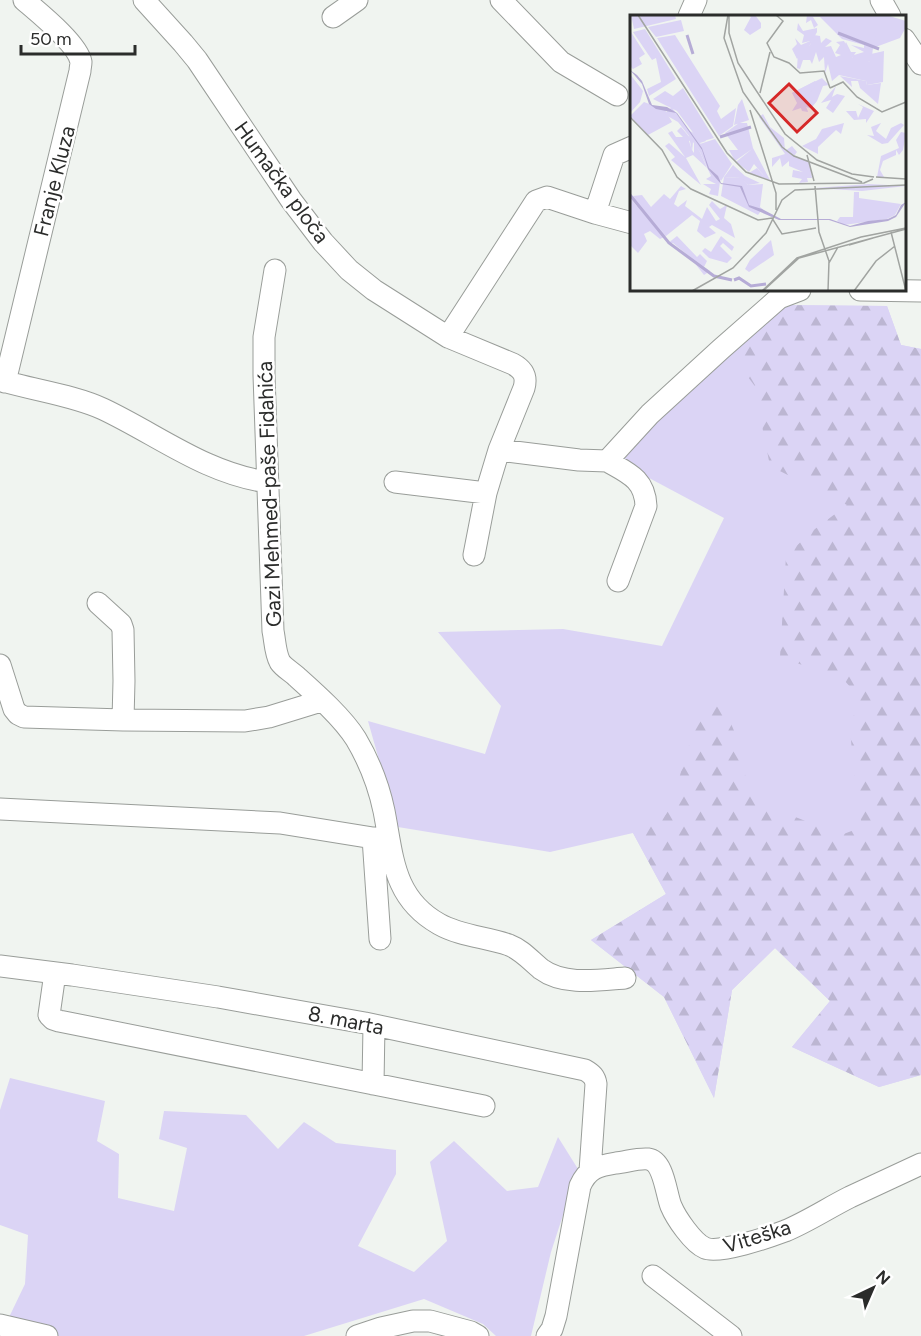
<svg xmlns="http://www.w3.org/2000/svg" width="921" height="1336" viewBox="0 0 921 1336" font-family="Figtree,sans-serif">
<defs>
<pattern id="forest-firs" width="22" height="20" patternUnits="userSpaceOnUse" patternTransform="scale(1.5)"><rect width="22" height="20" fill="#dbd4f5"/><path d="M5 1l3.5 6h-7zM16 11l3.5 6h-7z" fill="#bcb6d2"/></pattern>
</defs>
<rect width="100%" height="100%" fill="#f0f4f0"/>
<path fill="#dbd4f5" d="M 776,305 L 887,306 L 901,345 L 921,349 L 921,1075 L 879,1087 L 792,1047 L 830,1001 L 775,948 L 732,990 L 714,1098 L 664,997 L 591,940 L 666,894 L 633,833 L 550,852 L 398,827 L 368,721 L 485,754 L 501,706 L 438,632 L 563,629 L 662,646 L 724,518 L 621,463 L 678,393 Z
M 10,1078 L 105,1101 L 97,1141 L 119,1154 L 118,1198 L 174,1211 L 187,1148 L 159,1139 L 164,1111 L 246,1115 L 278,1149 L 304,1122 L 336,1143 L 396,1150 L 396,1174 L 358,1246 L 414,1272 L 447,1241 L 430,1162 L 454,1141 L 507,1191 L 538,1187 L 558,1137 L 578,1169 L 551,1252 L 531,1336 L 496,1336 L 483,1324 L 424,1299 L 304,1336 L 0,1336 L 25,1284 L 28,1235 L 0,1225 L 0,1110 Z"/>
<path fill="url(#forest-firs)" d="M 776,305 L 887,306 L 901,345 L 921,349 L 921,1075 L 879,1087 L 792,1047 L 830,1001 L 775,948 L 732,990 L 714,1098 L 664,997 L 591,940 L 666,894 L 633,833 L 660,822 L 672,806 L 684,760 L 696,725 L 707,700 L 726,712 L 738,740 L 749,794 L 770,807 L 841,835 L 862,827 L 855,785 L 850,729 L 859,697 L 844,680 L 780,657 L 786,556 L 811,532 L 847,505 L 770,466 L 754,385 L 727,349 Z"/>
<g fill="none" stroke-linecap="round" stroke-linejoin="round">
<g stroke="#999d99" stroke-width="23">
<path id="minor" d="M 144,0 L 183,43 L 197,60 L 291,200 L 323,242 L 349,270 L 374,290 L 448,337 L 513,364 C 524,370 527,377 524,388 L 499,450 L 486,493 L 474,555
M 501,0 L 561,62 L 617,95
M 881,0 L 890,16
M 689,16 L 696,0
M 333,17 L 357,0
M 904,39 L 921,64
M 595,213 L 614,155 L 632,147
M 275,270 L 264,337 L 264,375 L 273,631 C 275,640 275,653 280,662 C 284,668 292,672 297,677 C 316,694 343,718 356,739 C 369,761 379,787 384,811 C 393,857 393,898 439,924 C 460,936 486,937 509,945 C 522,950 530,960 541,969 C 564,986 599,980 625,978
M 860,290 L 921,291
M 448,337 L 536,201 L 547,197 L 595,213 L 632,223
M 0,380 C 32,390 73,395 103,409 C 158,435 205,473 267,482
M 5,382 L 80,71 C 80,68 81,65 81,62 C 78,44 38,12 24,0
M 499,450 L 579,460 L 607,461 L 650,414 L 721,349 L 779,298 L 800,290
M 607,461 C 628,473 645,479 646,506 L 618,581
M 395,482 L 486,493
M 98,603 L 121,624 L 123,630 L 124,681 L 123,720
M 0,665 L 14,709 L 18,714 L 24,717 L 123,720 L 245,721 L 269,717 L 321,701
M 0,809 L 280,823 L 373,838 L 388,839
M 373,838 L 380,939
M 0,966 L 72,975 L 218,997 L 365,1023 L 585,1070 C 592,1074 595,1077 596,1084 L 590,1171
M 55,973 L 49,1015 L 53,1019 L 59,1021 L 484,1106
M 373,1084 L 374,1025
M 653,1276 L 731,1336
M 0,1325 L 47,1336
M 357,1336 L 381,1328 L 413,1321 L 430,1321 L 471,1332 L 478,1336
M 547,1336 L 552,1329 L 556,1316 L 580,1186 C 588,1168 598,1166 616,1163 C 626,1162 638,1158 648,1159 C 664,1161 666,1194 671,1206 C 676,1218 693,1243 705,1248 C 719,1254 769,1237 785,1231 C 807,1222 828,1208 850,1197 C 874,1186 897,1175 921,1164"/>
</g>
<use href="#minor" stroke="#fff" stroke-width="21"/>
</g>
<g text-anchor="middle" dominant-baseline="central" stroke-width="5" stroke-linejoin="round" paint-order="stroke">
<g font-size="21" fill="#2b2c2b" stroke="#fff">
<text transform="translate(54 181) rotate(-76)">Franje Kluza</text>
<text transform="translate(282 182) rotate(54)">Humačka ploča</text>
<text transform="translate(269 494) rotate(-92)">Gazi Mehmed-paše Fidahića</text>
<text transform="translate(346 1020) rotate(11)">8. marta</text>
<text transform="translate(757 1236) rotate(-17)">Viteška</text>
</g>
</g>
<g transform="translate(630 15)">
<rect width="276" height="276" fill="#f0f4f0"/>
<path d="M 1,0 L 45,0 L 46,4 L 4,14 ZM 118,0 L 125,0 L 131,8 L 131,13 L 120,20 L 114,15 L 121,2 ZM 177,0 L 256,0 L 276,6 L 276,12 L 270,23 L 243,33 L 241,49 L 232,63 L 225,50 L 240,47 L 223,43 L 214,31 L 216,27 L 221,37 L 226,37 L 224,40 L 234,37 L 221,30 L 234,33 L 234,30 L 212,24 L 190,2 L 183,2 L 188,10 L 184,13 L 181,5 L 176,8 ZM 51,5 L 54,16 L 26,22 L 18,12 ZM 168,8 L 173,16 L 187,13 L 187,17 L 180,30 L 167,44 L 162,34 L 167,29 L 165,23 L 171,30 L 180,26 L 172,28 L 174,20 L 167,15 ZM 15,14 L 46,64 L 19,81 L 17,74 L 31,67 L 26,43 L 22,45 L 3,17 ZM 1,17 L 15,39 L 9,43 L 12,49 L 3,54 L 0,51 ZM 45,20 L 90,91 L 87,96 L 91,104 L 106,93 L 103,111 L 89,121 L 27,23 ZM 0,59 L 13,76 L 10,87 L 0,98 ZM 210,61 L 236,66 L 237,70 L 251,68 L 248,89 L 230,73 L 228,66 L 221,66 L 222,72 ZM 192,63 L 199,70 L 193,71 L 187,86 L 181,93 L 176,92 L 178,97 L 171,93 L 162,96 L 167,88 L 162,78 ZM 206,71 L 202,82 L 207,79 L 215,81 L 203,98 L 196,93 L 201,85 L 191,88 ZM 53,73 L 84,123 L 70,127 L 47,96 L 23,84 L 35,76 L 43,81 ZM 112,84 L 119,105 L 104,110 L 108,90 ZM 14,87 L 35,95 L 42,107 L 18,120 L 0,101 ZM 228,89 L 244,96 L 236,108 L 236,104 L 224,105 L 216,96 L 226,96 L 228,103 L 233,92 ZM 133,99 L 140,112 L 154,123 L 155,136 L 162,131 L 167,137 L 164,141 L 180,147 L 182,163 L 177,163 L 178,167 L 169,168 L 172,164 L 162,162 L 163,155 L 173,157 L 159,151 L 159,146 L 152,152 L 150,143 L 142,152 L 142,143 L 155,139 L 129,102 ZM 109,108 L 117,108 L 123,133 L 140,165 L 119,158 L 127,153 L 135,162 L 124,149 L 119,157 L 106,147 L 122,134 L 105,146 L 99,135 L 108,135 L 95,118 ZM 214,108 L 211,119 L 206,115 L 188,132 L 188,139 L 172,131 L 186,124 L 192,114 ZM 251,108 L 246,116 L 256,124 L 261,113 L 271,108 L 274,110 L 258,128 L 252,129 L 237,120 L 244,121 L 241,112 ZM 51,112 L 62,125 L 59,126 L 62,135 L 64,138 L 64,127 L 70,137 L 77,153 L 63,140 L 56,143 L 71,170 L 41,145 L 45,142 L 35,131 L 39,128 L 55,142 L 38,118 L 42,116 L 46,122 L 53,122 L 47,116 ZM 271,117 L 276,118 L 273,135 L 269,140 L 266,135 L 266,140 L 253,146 L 250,155 L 254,162 L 247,162 L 251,141 L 269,133 L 266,125 ZM 85,124 L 102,149 L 91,166 L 70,129 ZM 103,150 L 115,161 L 130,168 L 118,170 L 111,163 L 94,162 ZM 239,169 L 276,171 L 232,176 L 185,173 ZM 51,171 L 56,174 L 49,176 L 44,189 L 48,192 L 57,185 L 55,191 L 72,204 L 77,192 L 86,206 L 90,204 L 79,190 L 82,186 L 90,194 L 97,190 L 94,203 L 101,209 L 105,223 L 82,210 L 79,212 L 86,218 L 75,223 L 67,216 L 70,206 L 62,200 L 36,221 L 3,181 L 12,180 L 21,192 L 34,179 L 40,184 ZM 224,177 L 229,177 L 229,183 L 271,189 L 265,200 L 257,204 L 214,210 L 207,206 L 210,202 L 223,202 ZM 0,183 L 34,222 L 30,224 L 20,216 L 14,219 L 17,226 L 8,238 L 0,230 ZM 47,221 L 67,242 L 70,239 L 77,246 L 74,252 L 80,256 L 74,260 L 60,242 L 43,228 L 37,229 ZM 91,221 L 104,232 L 102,236 L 93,228 L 90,231 L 102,243 L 97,248 L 79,243 L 72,236 L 75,233 L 81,237 ZM 141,225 L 144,240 L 119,257 L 115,254 L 120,245 Z" fill="#dbd4f5"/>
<path d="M 225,0 L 231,0 L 230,6 L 244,16 L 246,24 L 234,27 L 227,18 L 224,22 L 211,17 L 213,8 ZM 184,20 L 190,21 L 191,28 L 196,23 L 202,26 L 195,32 L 201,31 L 206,42 L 211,40 L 205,38 L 210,30 L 206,27 L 214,26 L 223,43 L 226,40 L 240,47 L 241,39 L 254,36 L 253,67 L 237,70 L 236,66 L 209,60 L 202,66 L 198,49 L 195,58 L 194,42 L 189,47 L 186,37 L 182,49 L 180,45 L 173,45 L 170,54 L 167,53 L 168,38 L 180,30 ZM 185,66 L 187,68 L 176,84 L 182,83 L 186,87 L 181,93 L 176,92 L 178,97 L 172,96 L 169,88 L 175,88 L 162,78 ZM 36,83 L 45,85 L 43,94 L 60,116 L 74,123 L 76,126 L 70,128 L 73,132 L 88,132 L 89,135 L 82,137 L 80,147 L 86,148 L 90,136 L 94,138 L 88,181 L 79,179 L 81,174 L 73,169 L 86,169 L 76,164 L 81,161 L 70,137 L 63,127 L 62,137 L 59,121 L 48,107 L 34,99 L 42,92 L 33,88 ZM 94,162 L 112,163 L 118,170 L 133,169 L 130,192 L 142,202 L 131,196 L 128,200 L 91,181 ZM 0,179 L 8,185 L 36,221 L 32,223 L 24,210 L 20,214 L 21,209 L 10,193 L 6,198 L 8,188 L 0,184 Z" fill="#dbd4f5"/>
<path d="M 0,55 L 7,60 L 12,66 L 22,90 L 37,92 L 47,98 L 72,133 L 79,153 L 88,161 L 91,168 L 112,171 L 119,190 L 132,194 L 151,204 L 200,204 L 220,211 L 238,206 L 258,204 L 266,200 L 271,190 L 276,187 L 266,202 L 258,206 L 220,212 L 199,205 L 149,205 L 119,192 L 110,172 L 91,169 L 78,154 L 72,135 L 46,98 L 26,94 L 19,89 L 12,69 Z" fill="#b6acd6"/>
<path fill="none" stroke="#b6acd6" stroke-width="3" d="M 208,18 L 249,34M 57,20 L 63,39M 90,122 L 121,112M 0,180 L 39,228 L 84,261 L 102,265M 104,265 L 109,263 L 121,271 L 136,269"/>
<path fill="none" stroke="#a1a4a1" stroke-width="1.5" d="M 8,0 L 97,138 L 116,157 L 149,169 L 234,168 L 243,164M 98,0 L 94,23 L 113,77 L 152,132 L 164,141 L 232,167M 99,0 L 99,18 L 108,48 L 155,119 L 187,145 L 222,159 L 244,162M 146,0 L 153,6 L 137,28 L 144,42 L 159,48 L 170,58 L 194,56 L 200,73M 200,73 L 213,67 L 227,82 L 252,97 L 276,87M 130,78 L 140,37M 120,95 L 146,178 L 146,195M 0,102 L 32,135 L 47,162 L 61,174 L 128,205 L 142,203 L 152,219 L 186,213M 177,140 L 184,166M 246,162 L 276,164M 185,171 L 189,217 L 199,246 L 198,276M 261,217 L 276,276M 219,230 L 243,223M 199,248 L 208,232M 62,276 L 103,253 L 136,218 L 152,185 L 165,175 L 276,170M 132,276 L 167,243 L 231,222 L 276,213M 133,276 L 169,243 L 276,214M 224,276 L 246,246 L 265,231"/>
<path fill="#d62828" fill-opacity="0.15" stroke="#d62828" stroke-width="3" d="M 159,69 L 187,98 L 167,117 L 139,88 Z"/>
<rect width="276" height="276" fill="none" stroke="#2b2c2b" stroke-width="3"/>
</g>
<g transform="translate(873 1288) rotate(44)" stroke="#ffffff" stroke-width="4.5" paint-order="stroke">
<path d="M0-4.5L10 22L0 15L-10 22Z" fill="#2b2c2b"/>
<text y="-9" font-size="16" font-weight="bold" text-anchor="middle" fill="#2b2c2b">N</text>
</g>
<path d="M21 45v9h114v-9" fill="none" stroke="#2b2c2b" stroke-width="3"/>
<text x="30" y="45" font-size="18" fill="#2b2c2b" stroke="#ffffff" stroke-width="4.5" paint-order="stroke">50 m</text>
</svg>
